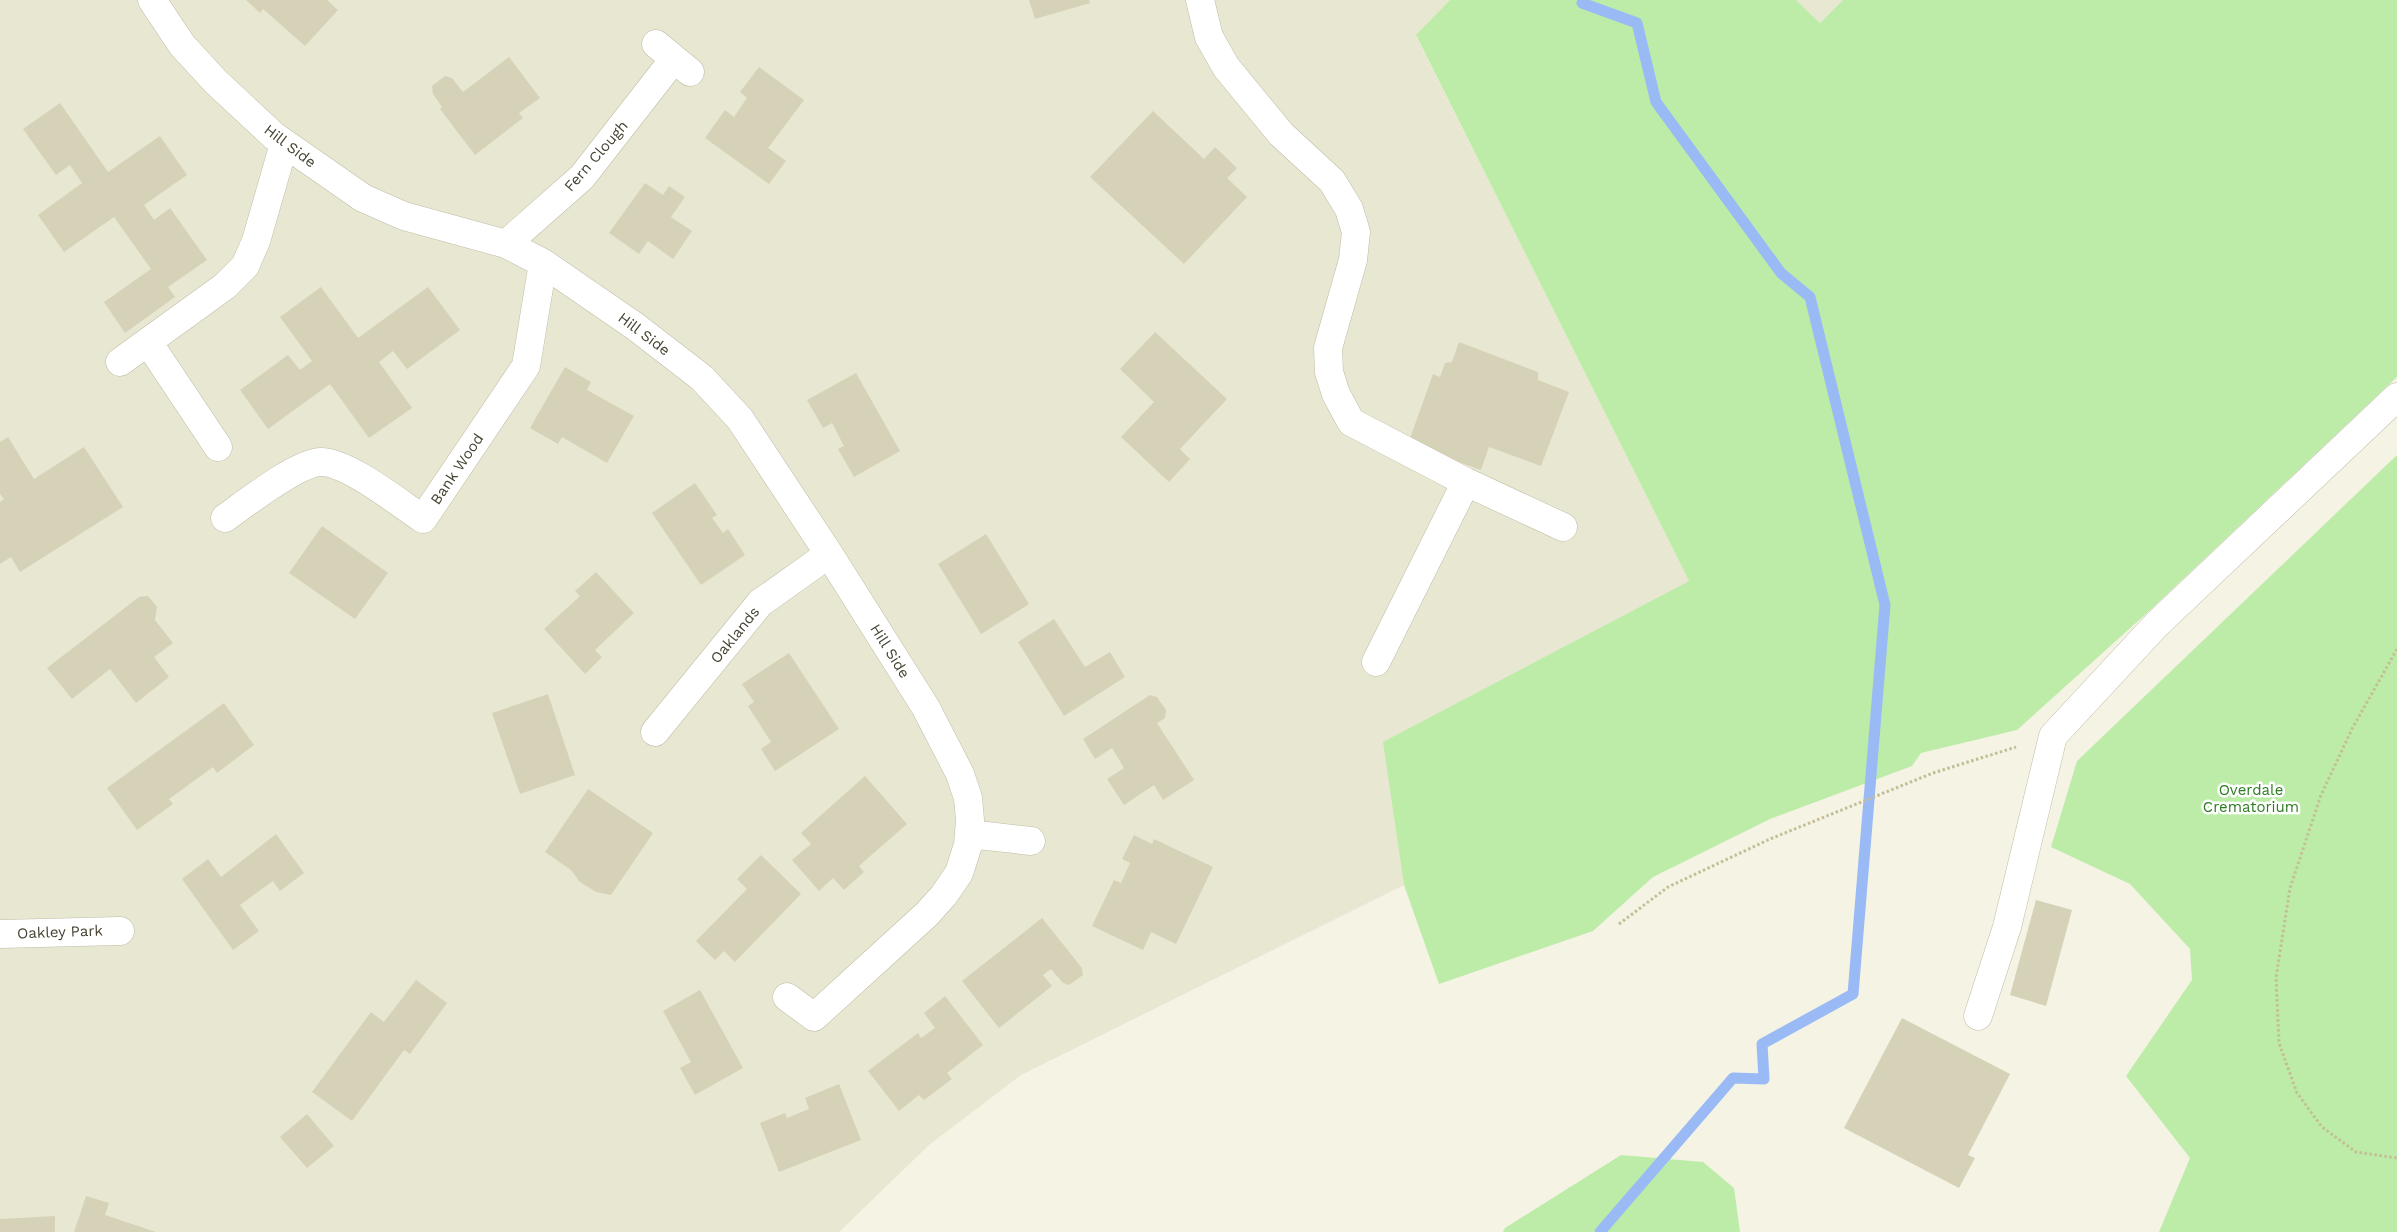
<svg xmlns="http://www.w3.org/2000/svg" width="2397" height="1232" viewBox="0 0 2397 1232" font-family="'Work Sans',sans-serif">
<rect width="100%" height="100%" fill="#f4f3e4"/>
<path fill="#e8e7d1" d="M 0,0 L 1450,0 L 1416,36 L 1689,581 L 1384,742 L 1404,885 L 1021,1075 L 929,1145 L 839,1232 L 0,1232 Z
M 1796,0 L 1843,0 L 1820,23 Z"/>
<path fill="#bdeca9" d="M 1450,0 L 1796,0 L 1820,23 L 1843,0 L 2397,0 L 2397,377 L 2148,612 L 2017,730 L 1921,753 L 1912,766 L 1770,819 L 1653,877 L 1593,931 L 1439,984 L 1404,885 L 1383,742 L 1689,581 L 1416,35 Z
M 2397,455 L 2397,1232 L 2159,1232 L 2190,1158 L 2126,1076 L 2192,980 L 2190,949 L 2130,884 L 2051,847 L 2077,761 Z
M 1621,1155 L 1703,1162 L 1734,1188 L 1740,1232 L 1503,1232 L 1505,1228 Z"/>
<g fill="none" stroke-linecap="round" stroke-linejoin="round">
<path stroke="#9abaf6" stroke-width="11" d="M 1582,3 L 1637,23 L 1656,102 L 1781,273 L 1810,297 L 1885,605 L 1853,994 L 1762,1044 L 1764,1079 L 1733,1078 L 1600,1232"/>
</g>
<path fill="#d6d2b8" d="M 246,0 L 327,0 L 338,10 L 305,46 L 263,9 L 260,13 Z
M 1029,0 L 1089,0 L 1090,3 L 1035,19 Z
M 509,57 L 540,98 L 519,113 L 523,118 L 475,155 L 440,109 L 442,107 L 433,94 L 432,86 L 445,76 L 452,78 L 463,92 Z
M 759,67 L 804,100 L 768,148 L 786,161 L 769,184 L 705,138 L 725,110 L 734,117 L 747,98 L 740,92 Z
M 60,103 L 108,172 L 160,136 L 187,175 L 144,205 L 154,220 L 170,208 L 207,260 L 168,287 L 175,297 L 125,333 L 104,302 L 151,269 L 114,217 L 64,252 L 38,215 L 82,183 L 70,165 L 56,175 L 23,129 Z
M 1153,111 L 1204,159 L 1215,147 L 1237,168 L 1227,178 L 1247,197 L 1184,264 L 1090,177 Z
M 645,183 L 663,195 L 669,186 L 685,197 L 671,217 L 692,231 L 673,259 L 648,241 L 639,254 L 609,233 Z
M 321,287 L 358,338 L 428,287 L 460,330 L 407,369 L 393,351 L 379,362 L 412,408 L 369,438 L 330,384 L 268,429 L 240,390 L 288,355 L 300,370 L 312,361 L 280,317 Z
M 1155,332 L 1227,399 L 1180,449 L 1190,459 L 1169,482 L 1121,437 L 1154,402 L 1120,369 Z
M 1459,342 L 1538,372 L 1538,380 L 1569,392 L 1541,466 L 1489,447 L 1481,470 L 1408,444 L 1433,374 L 1440,377 L 1445,363 L 1452,362 Z
M 565,367 L 591,382 L 587,390 L 634,416 L 607,463 L 562,437 L 558,444 L 530,428 Z
M 856,373 L 900,451 L 854,477 L 838,449 L 844,446 L 832,423 L 823,428 L 807,400 Z
M 8,437 L 34,479 L 84,447 L 123,507 L 20,572 L 11,557 L 0,564 L 0,502 L 4,499 L 0,494 L 0,442 Z
M 695,483 L 717,515 L 712,518 L 723,533 L 728,529 L 745,555 L 701,585 L 652,513 Z
M 322,526 L 388,573 L 355,619 L 289,573 Z
M 986,534 L 1029,604 L 981,634 L 938,564 Z
M 596,572 L 634,613 L 595,650 L 602,657 L 585,674 L 544,629 L 580,596 L 575,591 Z
M 148,596 L 157,607 L 155,620 L 173,643 L 154,657 L 169,677 L 136,703 L 110,669 L 72,699 L 47,668 L 139,597 Z
M 1054,619 L 1085,667 L 1110,652 L 1125,677 L 1064,716 L 1018,642 Z
M 789,653 L 839,729 L 775,771 L 761,749 L 771,742 L 748,706 L 754,702 L 742,684 Z
M 548,694 L 575,775 L 520,794 L 492,713 Z
M 1150,695 L 1157,697 L 1166,710 L 1165,718 L 1157,723 L 1194,780 L 1163,800 L 1154,785 L 1124,805 L 1107,779 L 1124,768 L 1112,748 L 1095,759 L 1083,739 Z
M 224,703 L 254,745 L 217,773 L 213,767 L 169,799 L 173,804 L 137,830 L 107,788 Z
M 865,776 L 907,824 L 859,866 L 864,872 L 844,890 L 833,878 L 819,891 L 792,860 L 811,844 L 801,833 Z
M 588,789 L 653,833 L 611,895 L 596,892 L 580,882 L 571,870 L 545,852 Z
M 276,834 L 304,873 L 280,891 L 273,881 L 240,905 L 259,931 L 233,950 L 182,879 L 208,859 L 221,877 Z
M 1134,835 L 1152,844 L 1154,839 L 1213,867 L 1176,944 L 1151,932 L 1143,950 L 1092,926 L 1114,880 L 1121,883 L 1130,863 L 1122,859 Z
M 761,855 L 801,894 L 735,962 L 724,951 L 715,960 L 696,941 L 747,889 L 737,879 Z
M 2036,900 L 2072,910 L 2046,1006 L 2010,995 Z
M 1042,918 L 1082,968 L 1083,975 L 1069,985 L 1063,983 L 1051,969 L 1043,975 L 1052,986 L 999,1028 L 962,981 Z
M 416,980 L 447,1003 L 410,1054 L 404,1050 L 352,1121 L 312,1092 L 371,1012 L 384,1022 Z
M 700,990 L 743,1068 L 695,1095 L 680,1068 L 691,1062 L 663,1011 Z
M 945,996 L 983,1045 L 947,1073 L 952,1079 L 924,1100 L 919,1095 L 899,1111 L 868,1071 L 918,1033 L 921,1038 L 935,1028 L 924,1013 Z
M 1902,1018 L 2010,1074 L 1968,1155 L 1975,1158 L 1959,1188 L 1844,1128 Z
M 839,1084 L 861,1140 L 779,1172 L 760,1123 L 785,1113 L 787,1118 L 809,1109 L 805,1098 Z
M 307,1114 L 334,1146 L 307,1168 L 280,1137 Z
M 86,1196 L 109,1203 L 105,1215 L 156,1232 L 74,1232 Z
M 55,1216 L 55,1232 L 0,1232 L 0,1219 Z"/>
<g fill="none" stroke-linecap="round" stroke-linejoin="round">
<g stroke="#c0bda6" stroke-width="29">
<path id="minor" d="M 152,0 L 182,45 L 216,82 L 274,136 L 363,198 L 404,216 L 506,244 L 543,263 L 636,327 L 702,378 L 740,419 L 829,554 L 926,708 L 960,774 L 968,798 L 970,820 L 968,845 L 959,873 L 944,895 L 927,914 L 814,1017 L 787,997
M 1200,0 L 1209,37 L 1226,67 L 1281,134 L 1332,181 L 1349,209 L 1356,232 L 1353,260 L 1328,348 L 1329,372 L 1336,394 L 1351,422 L 1466,482 L 1563,527
M 656,44 L 690,72
M 506,244 L 582,177 L 674,59
M 148,342 L 218,447
M 120,362 L 225,286 L 245,266 L 256,241 L 284,144
M 225,518 C 245,504 298,462 321,462 C 348,462 399,503 423,519 L 526,366 L 543,263
M 1376,662 L 1466,482
M 655,732 L 760,603 L 829,554
M 969,834 L 1031,841
M 0,934 L 120,931
M 1978,1016 L 2007,927 L 2053,736 L 2157,624 L 2397,397"/>
</g>
<path stroke="#c3be96" stroke-width="3" stroke-dasharray="2.5 2.5" stroke-linecap="butt" d="M 2397,649 L 2353,727 L 2321,795 L 2290,888 L 2276,978 L 2279,1043 L 2297,1093 L 2322,1127 L 2356,1152 L 2397,1158
M 1619,924 L 1668,887 L 1770,839 L 1933,773 L 2016,747"/>
<use href="#minor" stroke="#fff" stroke-width="28"/>
</g>
<g text-anchor="middle" dominant-baseline="central" stroke-width="5" stroke-linejoin="round" paint-order="stroke">
<g font-size="15" fill="#464333" stroke="#fff">
<text transform="translate(290 146) rotate(37)">Hill Side</text>
<text transform="translate(596 156) rotate(-49)">Fern Clough</text>
<text transform="translate(644 334) rotate(37)">Hill Side</text>
<text transform="translate(457 469) rotate(-56)">Bank Wood</text>
<text transform="translate(735 635) rotate(-51)">Oaklands</text>
<text transform="translate(890 651) rotate(58)">Hill Side</text>
<text transform="translate(60 932) rotate(-2)">Oakley Park</text>
</g>
<g font-size="15" fill="#2e7d22" stroke="#fff">
<text x="2251" y="790">Overdale<tspan x="2251" dy="17">Crematorium</tspan></text>
</g>
</g>
</svg>
